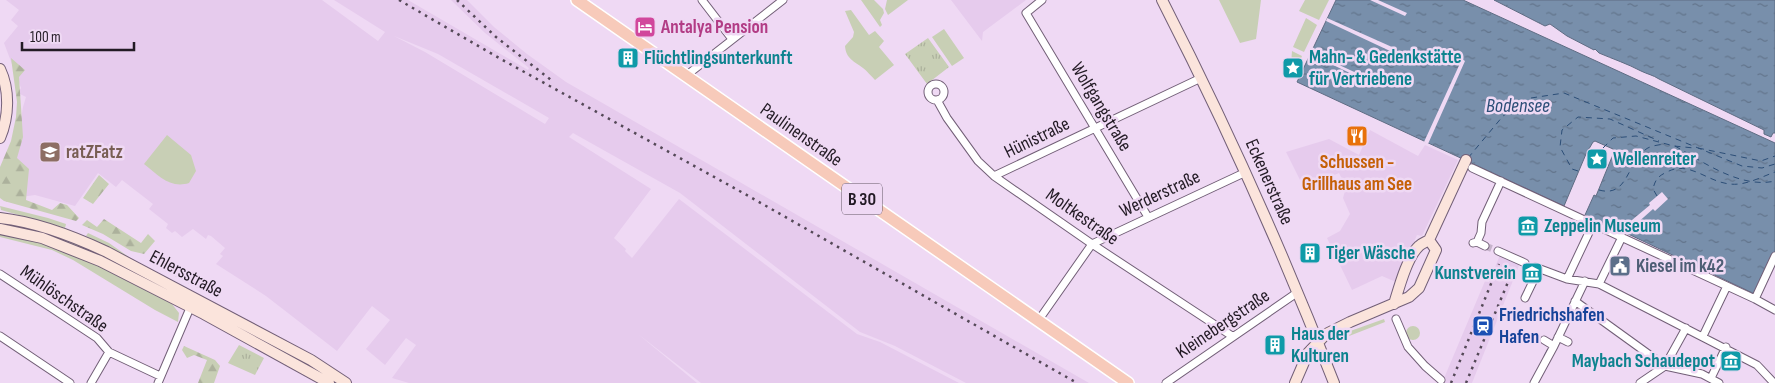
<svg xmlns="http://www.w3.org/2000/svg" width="1775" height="383" viewBox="0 0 1775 383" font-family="'Sofia Sans Condensed',sans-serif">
<defs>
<pattern id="forest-firs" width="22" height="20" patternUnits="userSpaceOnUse" patternTransform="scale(1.25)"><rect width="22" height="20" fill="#c8cfb5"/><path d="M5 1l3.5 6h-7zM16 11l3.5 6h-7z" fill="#acb19c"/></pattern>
<pattern id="park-tufts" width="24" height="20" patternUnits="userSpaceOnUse" patternTransform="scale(1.25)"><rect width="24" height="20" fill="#c8cfb5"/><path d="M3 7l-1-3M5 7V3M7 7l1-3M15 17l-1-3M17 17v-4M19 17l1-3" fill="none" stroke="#acb19c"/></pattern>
<pattern id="water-ripples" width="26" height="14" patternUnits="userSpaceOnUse" patternTransform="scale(1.25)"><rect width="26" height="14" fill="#788fab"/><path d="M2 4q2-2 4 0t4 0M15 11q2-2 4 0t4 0" fill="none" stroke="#62748b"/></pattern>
</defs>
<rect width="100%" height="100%" fill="#efd9f4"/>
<path fill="#e6cbed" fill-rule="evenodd" d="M 6,0 L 322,0 L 378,41 L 385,32 L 334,0 L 408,0 L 528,70 L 529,68 L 485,33 L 451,0 L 467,0 L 494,27 L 527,54 L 566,82 L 1089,383 L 966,383 L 895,346 L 860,332 L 680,193 L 573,133 L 569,137 L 651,189 L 614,238 L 626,249 L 625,251 L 632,258 L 679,199 L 857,334 L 880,342 L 959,383 L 701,383 L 638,334 L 697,383 L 409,383 L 392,378 L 416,345 L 406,338 L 385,365 L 366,349 L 390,320 L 372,306 L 337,351 L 266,296 L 216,264 L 223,256 L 220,254 L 225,248 L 211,236 L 208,235 L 206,239 L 193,229 L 182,237 L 175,231 L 172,233 L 166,228 L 168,224 L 149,209 L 153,204 L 122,180 L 116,187 L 98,173 L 75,206 L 35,195 L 21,197 L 2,176 L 17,143 L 23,107 L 26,97 L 18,93 L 21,88 L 4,43 L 18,26 L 11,20 L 19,10 ZM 394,36 L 438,54 L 549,118 L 545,124 L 425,52 Z
M 951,0 L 1026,0 L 983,32 L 982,41 Z
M 1370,130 L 1418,156 L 1425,145 L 1458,160 L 1422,236 L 1417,235 L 1396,282 L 1382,276 L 1352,290 L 1327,238 L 1340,231 L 1350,214 L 1343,198 L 1346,187 L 1339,173 L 1304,188 L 1286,152 L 1329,139 L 1359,155 Z
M 1500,255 L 1520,263 L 1472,383 L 1442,383 L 1485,281 L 1489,282 Z"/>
<path fill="#c8cfb5" d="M 861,0 L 874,0 L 883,9 L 884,13 L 880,20 L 882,25 L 880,27 Z
M 887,0 L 908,0 L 888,15 L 885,9 Z
M 1219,0 L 1261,0 L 1256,39 L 1240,43 Z
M 1305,0 L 1329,0 L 1319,20 L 1299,11 Z
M 851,10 L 869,35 L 875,31 L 884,41 L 879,47 L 894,65 L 875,80 C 871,76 867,71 863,68 C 854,61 846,59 845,46 L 853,37 L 854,32 L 845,11 Z
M 1306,18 L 1317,25 L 1304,52 L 1293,47 Z
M 944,29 L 964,58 L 952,66 L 932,37 Z
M 1292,51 L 1302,56 L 1292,78 L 1290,77 Z
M 167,135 L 191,155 L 196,171 L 189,183 C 170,189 158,175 144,164 Z
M 0,206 L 48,218 L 66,224 L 65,228 L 1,210 Z
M 0,222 L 47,233 L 87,247 L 135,271 L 133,275 L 0,226 Z
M 0,233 C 46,242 87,259 129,281 C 143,288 159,295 172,304 L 179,313 L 178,322 L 155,310 L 73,260 L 52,250 L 0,237 Z
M 88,233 L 109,243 L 133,260 L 86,236 Z
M 1384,319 L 1385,322 L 1344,338 L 1342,334 Z
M1406 333a7 7 0 1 1 14 0a7 7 0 1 1-14 0Z"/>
<path fill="url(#forest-firs)" d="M 11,58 L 25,70 L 19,77 L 23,137 L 17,158 L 29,169 L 26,200 L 52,210 L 60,203 L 67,205 L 79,218 L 76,221 L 4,201 L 0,198 L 0,167 L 11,141 L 16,117 L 17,102 Z
M 99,175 L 109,184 L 93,204 L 83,198 Z
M 104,219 L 141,243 L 148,234 L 155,241 L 144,254 L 131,251 L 103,234 L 82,225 L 87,220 L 97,227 Z
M 168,261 L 210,292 L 209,294 L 165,271 Z
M 184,346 L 215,360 L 220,366 L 214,383 L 198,383 L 207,360 L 194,355 L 187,358 L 182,350 Z"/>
<path fill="url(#park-tufts)" d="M 928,38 L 949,67 L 927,84 L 905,54 Z
M 239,345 L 264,358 L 255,375 L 228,363 Z"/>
<path fill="url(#water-ripples)" stroke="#5e6c83" d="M 1336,0 L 1463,0 L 1775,143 L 1775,253 L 1757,295 L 1626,233 L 1585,215 L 1594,195 L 1596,196 L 1614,152 L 1613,149 L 1595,141 L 1593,142 L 1586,154 L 1564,206 L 1297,82 Z
M 1494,0 L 1775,0 L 1775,133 L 1773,133 L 1771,137 L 1764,134 L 1764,130 L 1659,79 C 1653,75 1647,74 1641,71 C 1628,64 1613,59 1599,53 L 1595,49 L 1594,50 L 1567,36 L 1550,24 L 1545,26 Z"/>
<path fill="#efd9f4" d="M 1370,0 L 1378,0 L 1407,13 L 1405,16 Z
M 1327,18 L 1392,47 L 1390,51 L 1326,21 Z
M 1311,52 L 1376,82 L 1375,85 L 1310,54 Z
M 1462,59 L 1465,61 L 1428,144 L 1424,142 Z
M 1662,192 L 1668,199 L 1655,211 L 1653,209 L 1626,233 L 1620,230 L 1650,205 L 1649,203 Z"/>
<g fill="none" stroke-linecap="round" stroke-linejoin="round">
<path stroke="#5e6c83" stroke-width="2.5" d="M 1545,356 L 1548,350"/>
<path stroke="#2c4e77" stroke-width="1" stroke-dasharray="6 5" stroke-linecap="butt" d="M 1675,146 C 1703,162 1741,189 1775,181
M 1603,148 L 1613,138 L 1636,136 L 1674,146 L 1694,148
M 1698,148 L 1761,161 L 1775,156
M 1468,158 L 1503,116 L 1531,98 L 1564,93 L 1742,166 L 1762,168 L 1775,164
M 1578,171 L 1572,169 L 1560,147 L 1562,130 L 1578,117 L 1610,119 L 1659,141
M 1599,190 C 1628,198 1627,163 1645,150 C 1649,146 1658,145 1664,144
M 1657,196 L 1653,189 C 1655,180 1658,176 1667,172 C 1689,160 1707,182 1730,184 C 1745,186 1761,177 1775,172"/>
<path stroke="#c6b3cb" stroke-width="7" stroke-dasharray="7 3.5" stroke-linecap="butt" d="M 1485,246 L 1498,251"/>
<g stroke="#725f77" stroke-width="9">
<path id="street" d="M 702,0 L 732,39
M 1042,0 L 1026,13 L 1148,217
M 687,75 L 783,0
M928 92a8 8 0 1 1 16 0a8 8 0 1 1-16 0Z
M 937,100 L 947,118 L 978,161 L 994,176 L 1092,244 L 1232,336
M 1472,168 L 1755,299 L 1775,310
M 994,176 L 1201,78
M 1477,242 L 1481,233 L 1482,222 L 1501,181
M 1473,243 L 1477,242 L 1485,246
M 1498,251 L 1525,263
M 1535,267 L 1567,279 L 1599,284 L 1757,365 L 1774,383
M 0,274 L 97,338 L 109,352 L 160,376
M 1567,279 L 1593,224
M 1599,284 L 1622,237
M 1525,298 L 1539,269
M 1755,299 L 1775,256
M 1575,301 L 1665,366 L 1686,328
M 1396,319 L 1408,347 L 1425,366 L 1441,380
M 1038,321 L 1092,244 L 1246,172
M 0,336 L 70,383
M 1703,336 L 1727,286
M 1558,337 L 1568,342
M 1544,340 L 1554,346
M 1711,378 L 1726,347
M 91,383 L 109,352
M 158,383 L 190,308
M 1166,383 L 1298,292
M 1534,383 L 1554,346 L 1585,281
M 1640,383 L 1665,366 L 1702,374 L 1719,383"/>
</g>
<g stroke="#725f77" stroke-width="12">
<path id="secondary" d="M 1162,0 C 1226,125 1283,252 1334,383
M 0,69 C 10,90 9,117 0,138
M 0,218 C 37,222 73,236 107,252 L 311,360 L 346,383
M 0,229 L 42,238 L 100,261 L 204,314 L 329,383
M 1429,240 L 1466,160
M 1295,383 L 1308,353 L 1326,334 L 1350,322 L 1409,297 L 1419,288 L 1436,250 L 1429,240 C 1426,242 1422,243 1419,246 C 1407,257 1399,288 1394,304"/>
</g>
<g stroke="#fff" stroke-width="14">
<path id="primary" d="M 577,0 L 1128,383"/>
</g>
<use href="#street" stroke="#fff" stroke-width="7"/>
<use href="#secondary" stroke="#fbe4dc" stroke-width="10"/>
<use href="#primary" stroke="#f7caba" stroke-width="11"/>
<path stroke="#544857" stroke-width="2.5" stroke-dasharray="2.5 5" stroke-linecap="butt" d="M 399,0 L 499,58 L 745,194 L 1077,383
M 457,0 L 496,37 L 551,80
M 1451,383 L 1499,264
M 1466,383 L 1513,270"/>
</g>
<defs>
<g id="hotel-square" transform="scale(1.125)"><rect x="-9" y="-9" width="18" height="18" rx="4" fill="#d1479c" stroke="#efd9f4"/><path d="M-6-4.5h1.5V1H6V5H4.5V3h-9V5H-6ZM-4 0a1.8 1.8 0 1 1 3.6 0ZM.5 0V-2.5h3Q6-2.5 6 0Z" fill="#fff"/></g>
<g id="building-square" transform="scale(1.125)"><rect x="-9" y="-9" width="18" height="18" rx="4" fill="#0f9aa8" stroke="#efd9f4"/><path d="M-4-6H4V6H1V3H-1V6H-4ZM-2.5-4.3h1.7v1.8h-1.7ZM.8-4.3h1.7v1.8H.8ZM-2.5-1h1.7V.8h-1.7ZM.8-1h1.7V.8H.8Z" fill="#fff"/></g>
<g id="sight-square" transform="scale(1.125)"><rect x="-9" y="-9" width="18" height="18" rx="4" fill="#0f9aa8" stroke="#efd9f4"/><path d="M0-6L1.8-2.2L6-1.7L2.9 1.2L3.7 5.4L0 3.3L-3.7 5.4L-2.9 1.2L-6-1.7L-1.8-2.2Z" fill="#fff"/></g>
<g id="restaurant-square" transform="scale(1.125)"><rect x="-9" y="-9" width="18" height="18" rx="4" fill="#e8710a" stroke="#efd9f4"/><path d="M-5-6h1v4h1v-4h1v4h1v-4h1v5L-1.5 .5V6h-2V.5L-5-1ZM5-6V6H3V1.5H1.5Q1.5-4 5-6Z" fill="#fff"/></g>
<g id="school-square" transform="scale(1.125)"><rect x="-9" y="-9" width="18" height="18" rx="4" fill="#8d6e63" stroke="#efd9f4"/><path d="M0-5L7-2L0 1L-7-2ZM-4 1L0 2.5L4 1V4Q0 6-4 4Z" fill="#fff"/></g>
<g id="museum-square" transform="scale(1.125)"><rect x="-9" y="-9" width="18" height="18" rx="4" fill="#0f9aa8" stroke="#efd9f4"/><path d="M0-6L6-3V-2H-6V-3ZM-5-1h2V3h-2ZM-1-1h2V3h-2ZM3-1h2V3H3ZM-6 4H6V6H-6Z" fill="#fff"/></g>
<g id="civic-square" transform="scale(1.125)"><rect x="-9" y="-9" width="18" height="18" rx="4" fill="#5c6f8a" stroke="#efd9f4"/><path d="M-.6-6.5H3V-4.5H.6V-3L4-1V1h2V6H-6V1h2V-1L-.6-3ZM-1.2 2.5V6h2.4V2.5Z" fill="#fff"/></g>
<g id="station-square" transform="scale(1.125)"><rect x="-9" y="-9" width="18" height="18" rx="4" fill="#1a4fb4" stroke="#efd9f4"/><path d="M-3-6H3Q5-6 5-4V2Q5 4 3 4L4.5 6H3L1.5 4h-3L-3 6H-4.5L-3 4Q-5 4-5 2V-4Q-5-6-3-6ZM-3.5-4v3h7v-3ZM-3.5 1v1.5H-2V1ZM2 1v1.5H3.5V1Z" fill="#fff"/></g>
</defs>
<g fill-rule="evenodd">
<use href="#hotel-square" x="645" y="27"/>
<use href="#building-square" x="628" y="58"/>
<use href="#sight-square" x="1293" y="68"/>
<use href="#restaurant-square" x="1357" y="136"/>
<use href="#school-square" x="50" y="152"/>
<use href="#sight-square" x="1597" y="159"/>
<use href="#museum-square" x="1528" y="226"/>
<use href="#building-square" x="1310" y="253"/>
<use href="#civic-square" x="1620" y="266"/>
<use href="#museum-square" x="1532" y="273"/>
<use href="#station-square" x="1483" y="326"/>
<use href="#building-square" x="1275" y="345"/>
<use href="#museum-square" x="1731" y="361"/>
</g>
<g text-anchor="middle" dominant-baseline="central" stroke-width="5" stroke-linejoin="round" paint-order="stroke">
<rect fill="#efd9f4" stroke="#605463" stroke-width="1" x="842" y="183.5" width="40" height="31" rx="4"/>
<g font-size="18" font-weight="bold" fill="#231b25">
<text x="862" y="199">B 30</text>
</g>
<g font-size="19" font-weight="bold" fill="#b23c85" stroke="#efd9f4" text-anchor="start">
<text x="661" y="27">Antalya Pension</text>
</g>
<g font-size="19" font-weight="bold" fill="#0d838f" stroke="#efd9f4" text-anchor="start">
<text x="1309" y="57">Mahn- &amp; Gedenkstätte<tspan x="1309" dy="22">für Vertriebene</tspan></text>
<text x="644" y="58">Flüchtlingsunterkunft</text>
<text x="1613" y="159">Wellenreiter</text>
<text x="1544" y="226">Zeppelin Museum</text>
<text x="1326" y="253">Tiger Wäsche</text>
<text x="1516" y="273" text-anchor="end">Kunstverein</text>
<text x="1291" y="334">Haus der<tspan x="1291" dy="22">Kulturen</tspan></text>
<text x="1715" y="361" text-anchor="end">Maybach Schaudepot</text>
</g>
<g font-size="19" fill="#231b25" stroke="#efd9f4">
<text transform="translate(1101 107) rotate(59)">Wolfgangstraße</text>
<text transform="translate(801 135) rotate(35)">Paulinenstraße</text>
<text transform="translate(1037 138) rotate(-26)">Hünistraße</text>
<text transform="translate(1269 182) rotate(66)">Eckenerstraße</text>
<text transform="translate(1160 194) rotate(-25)">Werderstraße</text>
<text transform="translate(1082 217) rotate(35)">Moltkestraße</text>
<text transform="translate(186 274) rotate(28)">Ehlersstraße</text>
<text transform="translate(64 299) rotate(35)">Mühlöschstraße</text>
<text transform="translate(1223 324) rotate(-34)">Kleinebergstraße</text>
</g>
<g font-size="19" font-weight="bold" fill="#785e54" stroke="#efd9f4" text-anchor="start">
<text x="66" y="152">ratZFatz</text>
</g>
<g font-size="19" font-weight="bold" fill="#c56008" stroke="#efd9f4">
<text x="1357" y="162">Schussen -<tspan x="1357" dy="22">Grillhaus am See</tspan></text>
</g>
<g font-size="19" font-weight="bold" fill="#4e5e75" stroke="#efd9f4" text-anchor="start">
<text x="1636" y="266">Kiesel im k42</text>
</g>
<g font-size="19" font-weight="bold" fill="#164399" stroke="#efd9f4" text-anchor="start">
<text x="1499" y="315">Friedrichshafen<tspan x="1499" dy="22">Hafen</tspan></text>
</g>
<g font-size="20" font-style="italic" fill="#2c4e77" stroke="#efd9f4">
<text x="1518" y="106">Bodensee</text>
</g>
</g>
<path d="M22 42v8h112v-8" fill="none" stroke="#231b25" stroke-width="2.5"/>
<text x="30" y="42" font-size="15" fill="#231b25" stroke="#efd9f4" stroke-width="4" paint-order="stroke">100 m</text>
</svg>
